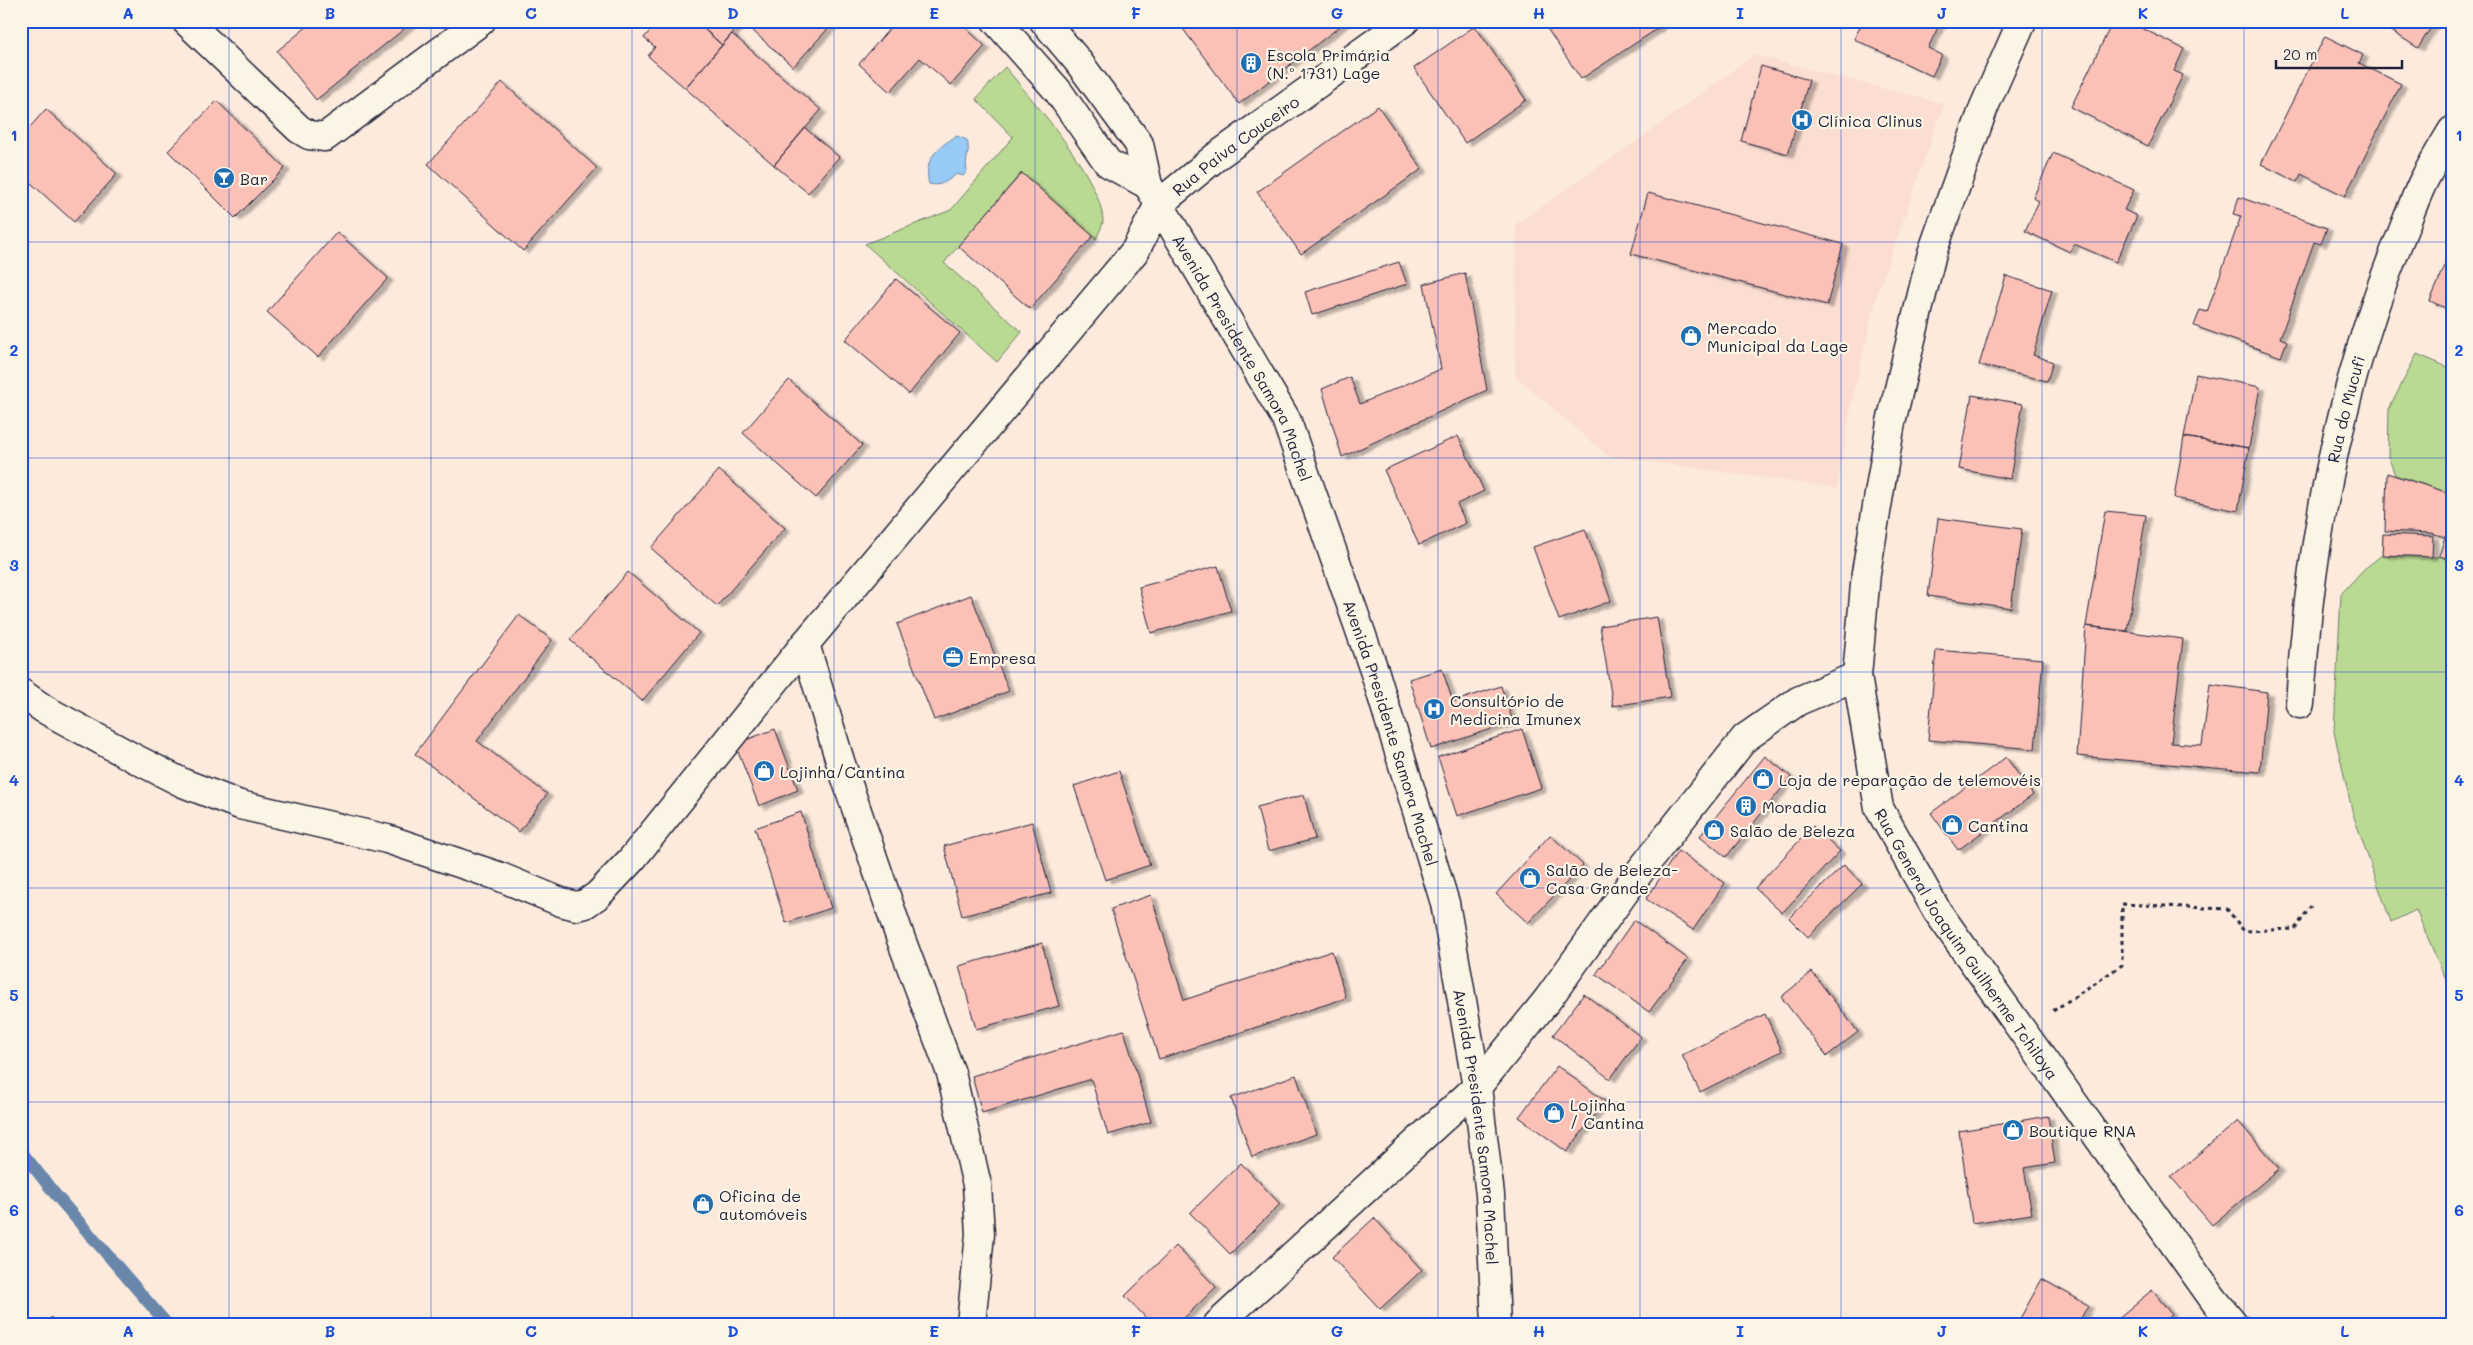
<svg xmlns="http://www.w3.org/2000/svg" width="2473" height="1345" viewBox="0 0 2473 1345" font-family="Mali,sans-serif">
<defs>
<filter id="shadow"><feDropShadow dx="5.5" dy="3" stdDeviation="1" flood-color="#0004"/></filter>
</defs>
<rect width="100%" height="100%" fill="#fceadc"/>
<filter id="ink" filterUnits="userSpaceOnUse"><feTurbulence type="fractalNoise" baseFrequency=".02" numOctaves="2"/><feDisplacementMap in="SourceGraphic" scale="10" xChannelSelector="R" yChannelSelector="G"/><feConvolveMatrix kernelMatrix="1 2 1 2 8 2 1 2 1" color-interpolation-filters="sRGB"/></filter>
<g filter="url(#ink)">
<path fill="#fcddd1" d="M 1754,55 L 1944,104 L 1877,295 L 1851,405 L 1837,488 L 1608,456 L 1515,376 L 1516,224 L 1644,136 Z"/>
<path fill="#bada93" stroke="#6e7e67" d="M 1005,67 C 1032,100 1102,178 1103,221 C 1103,226 1098,234 1096,239 L 1021,173 L 944,263 L 1022,332 L 997,362 L 865,244 L 951,210 L 1013,137 L 976,99 Z
M 2417,354 L 2452,369 L 2452,494 L 2395,475 L 2388,456 L 2389,409 Z
M 2382,555 L 2437,557 L 2439,556 L 2452,560 L 2452,984 L 2445,978 L 2416,910 L 2391,922 L 2353,814 L 2334,732 L 2341,594 L 2363,570 Z"/>
<path fill="#97caf4" stroke="#6887aa" d="M 957,136 L 967,140 C 971,152 964,160 967,171 L 963,176 L 957,174 C 947,181 941,187 929,184 C 923,160 937,147 957,136 Z"/>
<g fill="none" stroke-linecap="round" stroke-linejoin="round">
<path stroke="#6887aa" stroke-width="12" d="M 21,1151 L 55,1194 L 167,1324"/>
</g>
<path fill="#fbc0b6" stroke="#22223b" filter="url(#shadow)" d="M 314,21 L 414,21 L 316,100 L 277,51 Z
M 658,21 L 695,21 L 722,45 L 685,88 L 648,56 L 655,47 L 644,38 Z
M 695,21 L 742,21 L 742,22 L 722,45 Z
M 742,21 L 835,21 L 793,67 Z
M 896,21 L 958,21 L 985,46 L 951,85 L 920,58 L 890,92 L 859,64 Z
M 1177,21 L 1347,21 L 1239,104 Z
M 1542,21 L 1656,21 L 1660,27 L 1581,79 Z
M 1863,21 L 1941,21 L 1928,48 L 1942,55 L 1932,76 L 1854,39 Z
M 2113,21 L 2127,21 L 2184,49 L 2174,71 L 2183,75 L 2148,146 L 2071,107 Z
M 2376,21 L 2435,21 L 2418,48 Z
M 1475,26 L 1526,100 L 1465,143 L 1414,68 Z
M 732,34 L 821,110 L 774,165 L 685,88 Z
M 2325,36 L 2363,55 L 2359,63 L 2401,84 L 2345,196 L 2301,174 L 2297,182 L 2261,164 Z
M 1761,66 L 1809,80 L 1788,154 L 1741,141 Z
M 502,82 L 597,168 L 523,251 L 428,164 Z
M 217,101 L 285,168 L 235,218 L 168,151 Z
M 1378,106 L 1422,169 L 1301,254 L 1257,192 Z
M 46,109 L 117,174 L 74,222 L 21,174 L 21,137 Z
M 805,128 L 839,157 L 808,193 L 774,165 Z
M 2053,153 L 2134,190 L 2124,210 L 2137,216 L 2116,262 L 2074,244 L 2070,252 L 2025,231 L 2039,201 L 2033,198 Z
M 1022,173 L 1093,236 L 1030,309 L 958,246 Z
M 1648,193 L 1843,244 L 1827,305 L 1631,254 Z
M 2239,197 L 2327,228 L 2321,244 L 2314,242 L 2280,338 L 2287,341 L 2281,357 L 2194,326 L 2200,310 L 2207,312 L 2241,216 L 2233,214 Z
M 337,232 L 388,278 L 318,357 L 267,312 Z
M 2451,252 L 2452,252 L 2452,311 L 2430,301 Z
M 1399,262 L 1407,284 L 1312,315 L 1305,292 Z
M 1465,273 L 1487,390 L 1342,457 L 1322,389 L 1350,377 L 1360,404 L 1441,369 L 1424,284 Z
M 2006,276 L 2052,290 L 2033,355 L 2053,362 L 2047,381 L 1979,365 Z
M 896,279 L 960,333 L 909,394 L 845,340 Z
M 2196,374 L 2260,387 L 2249,448 L 2184,437 Z
M 789,380 L 862,445 L 816,498 L 743,433 Z
M 1972,395 L 2023,404 L 2010,479 L 1959,469 Z
M 1458,436 L 1484,491 L 1457,504 L 1466,523 L 1419,545 L 1384,470 Z
M 2184,437 L 2249,448 L 2238,511 L 2174,498 Z
M 719,470 L 785,528 L 717,606 L 651,548 Z
M 2387,473 L 2452,494 L 2452,560 L 2439,556 L 2445,537 L 2431,533 L 2385,531 Z
M 2105,511 L 2146,515 L 2127,631 L 2086,626 Z
M 1938,518 L 2022,529 L 2011,608 L 1928,596 Z
M 1585,529 L 1611,601 L 1559,620 L 1533,547 Z
M 2383,534 L 2433,536 L 2432,557 L 2382,555 Z
M 1218,566 L 1231,611 L 1151,633 L 1139,587 Z
M 628,572 L 699,633 L 642,701 L 570,640 Z
M 971,595 L 1009,691 L 934,720 L 897,624 Z
M 519,615 L 552,640 L 477,741 L 547,794 L 519,832 L 415,754 Z
M 1657,617 L 1670,697 L 1613,706 L 1600,626 Z
M 2086,626 L 2183,639 L 2171,743 L 2202,745 L 2210,684 L 2267,692 L 2260,772 L 2077,756 Z
M 1936,650 L 2043,659 L 2035,749 L 1928,740 Z
M 1442,669 L 1453,702 L 1501,686 L 1513,722 L 1431,749 L 1409,679 Z
M 775,729 L 798,790 L 759,806 L 735,744 Z
M 1522,729 L 1541,788 L 1457,816 L 1438,757 Z
M 1765,756 L 1791,777 L 1726,857 L 1700,836 Z
M 2006,757 L 2033,795 L 1958,850 L 1931,813 Z
M 1119,771 L 1150,865 L 1105,880 L 1074,786 Z
M 1304,795 L 1315,839 L 1268,851 L 1257,807 Z
M 801,812 L 831,908 L 786,923 L 755,828 Z
M 1032,822 L 1051,893 L 962,916 L 944,846 Z
M 1813,826 L 1840,851 L 1782,913 L 1755,888 Z
M 1550,835 L 1583,865 L 1528,923 L 1496,894 Z
M 1678,851 L 1725,883 L 1693,930 L 1646,899 Z
M 1844,865 L 1862,884 L 1808,937 L 1789,918 Z
M 1151,895 L 1184,1000 L 1332,951 L 1346,998 L 1159,1059 L 1111,909 Z
M 1634,920 L 1688,959 L 1649,1012 L 1596,974 Z
M 1042,943 L 1059,1006 L 976,1029 L 959,966 Z
M 1812,972 L 1858,1032 L 1827,1056 L 1781,997 Z
M 1584,994 L 1641,1037 L 1610,1079 L 1553,1035 Z
M 1765,1014 L 1782,1051 L 1700,1092 L 1682,1055 Z
M 1124,1030 L 1151,1122 L 1108,1135 L 1091,1079 L 982,1113 L 972,1076 Z
M 1557,1066 L 1605,1101 L 1567,1152 L 1519,1117 Z
M 1296,1075 L 1316,1134 L 1252,1157 L 1231,1098 Z
M 2048,1116 L 2055,1163 L 2024,1168 L 2032,1214 L 1972,1223 L 1959,1131 Z
M 2238,1121 L 2279,1169 L 2212,1225 L 2171,1177 Z
M 1241,1163 L 1280,1204 L 1230,1254 L 1190,1213 Z
M 1374,1218 L 1422,1270 L 1380,1309 L 1332,1257 Z
M 1176,1246 L 1216,1287 L 1178,1324 L 1152,1324 L 1125,1296 Z
M 2042,1279 L 2088,1305 L 2078,1324 L 2017,1324 Z
M 2152,1290 L 2172,1315 L 2161,1324 L 2111,1324 Z"/>
<g fill="none" stroke-linecap="round" stroke-linejoin="round">
<g stroke="#22223b" stroke-width="31">
<g id="minor">
<path d="M 186,21 L 299,129 L 309,135 L 325,137 L 481,21"/>
<path id="s1" d="M 2022,21 L 1984,107 L 1932,253 L 1891,422 L 1866,573 L 1857,676 L 1879,808 L 1937,911 L 2214,1300 L 2234,1324"/>
<path d="M 805,644 L 840,761 L 899,934 L 951,1073 L 977,1185 L 980,1234 L 971,1324"/>
<path id="s2" d="M 21,693 L 44,709 L 132,757 L 183,783 L 240,805 L 387,839 L 498,876 L 561,902 L 576,906 L 585,904 L 598,895 L 632,859 L 805,644 L 1135,251 L 1159,204 L 1217,156 L 1405,21"/>
<path id="s3" d="M 2300,704 C 2309,546 2339,390 2398,243 C 2406,224 2413,203 2422,184 C 2431,166 2442,148 2452,131"/>
<path d="M 1218,1324 L 1477,1087 L 1548,999 L 1637,875 L 1745,738 L 1798,701 L 1857,676"/>
</g>
</g>
<g stroke="#22223b" stroke-width="31">
<g id="major">
<path d="M 996,21 L 1058,91 L 1108,163 L 1148,185"/>
<path id="s4" d="M 1044,21 L 1077,60 L 1139,144 L 1148,185 L 1286,419 L 1375,673 L 1445,903 L 1477,1087 L 1490,1195 L 1496,1324"/>
</g>
</g>
<path stroke="#22223b" stroke-width="3" stroke-dasharray="4 4" stroke-linecap="butt" d="M 2053,1011 L 2122,965 L 2122,904 L 2227,909 L 2244,931 L 2295,929 L 2311,906
M 45,1324 L 52,1318"/>
<use href="#minor" stroke="#fcf5e5" stroke-width="28"/>
<use href="#major" stroke="#fcf5e5" stroke-width="28"/>
</g>
</g>
<path fill="none" stroke="#1d4ed8" stroke-width="1" stroke-opacity="0.55" d="M 229,21 L 229,1324M 431,21 L 431,1324M 632,21 L 632,1324M 834,21 L 834,1324M 1035,21 L 1035,1324M 1237,21 L 1237,1324M 1438,21 L 1438,1324M 1640,21 L 1640,1324M 1841,21 L 1841,1324M 2042,21 L 2042,1324M 2244,21 L 2244,1324M 21,242 L 2452,242M 21,458 L 2452,458M 21,672 L 2452,672M 21,888 L 2452,888M 21,1102 L 2452,1102"/>
<defs>
<g id="building-disc" transform="scale(1.125)"><circle r="9.5" fill="#1f6fb2" stroke="#fcf5e5"/><path d="M-4-6H4V6H1V3H-1V6H-4ZM-2.5-4.3h1.7v1.8h-1.7ZM.8-4.3h1.7v1.8H.8ZM-2.5-1h1.7V.8h-1.7ZM.8-1h1.7V.8H.8Z" fill="#fff"/></g>
<g id="hospital-disc" transform="scale(1.125)"><circle r="9.5" fill="#1f6fb2" stroke="#fcf5e5"/><path d="M-5-5h3v3.5h4V-5h3V5h-3V1.5h-4V5h-3Z" fill="#fff"/></g>
<g id="bar-disc" transform="scale(1.125)"><circle r="9.5" fill="#1f6fb2" stroke="#fcf5e5"/><path d="M-6-5H6L.8 .8V4.5H3.5V6h-7V4.5H-.8V.8Z" fill="#fff"/></g>
<g id="shop-disc" transform="scale(1.125)"><circle r="9.5" fill="#1f6fb2" stroke="#fcf5e5"/><path d="M-5-2.5h2.3a2.7 3.5 0 0 1 5.4 0H5L5.5 6h-11ZM-1.5-2.5h3a1.5 2.3 0 0 0-3 0Z" fill="#fff"/></g>
<g id="office-disc" transform="scale(1.125)"><circle r="9.5" fill="#1f6fb2" stroke="#fcf5e5"/><path d="M-6-3h4V-5.5h4V-3h4V5H-6ZM-1-4.5V-3h2v-1.5ZM-6 0V1H6V0Z" fill="#fff"/></g>
</defs>
<g fill-rule="evenodd">
<use href="#building-disc" x="1251" y="63"/>
<use href="#hospital-disc" x="1802" y="120"/>
<use href="#bar-disc" x="224" y="178"/>
<use href="#shop-disc" x="1691" y="336"/>
<use href="#office-disc" x="953" y="657"/>
<use href="#hospital-disc" x="1434" y="709"/>
<use href="#shop-disc" x="764" y="771"/>
<use href="#shop-disc" x="1763" y="779"/>
<use href="#building-disc" x="1746" y="806"/>
<use href="#shop-disc" x="1952" y="825"/>
<use href="#shop-disc" x="1714" y="830"/>
<use href="#shop-disc" x="1530" y="878"/>
<use href="#shop-disc" x="1554" y="1113"/>
<use href="#shop-disc" x="2013" y="1130"/>
<use href="#shop-disc" x="703" y="1204"/>
</g>
<g text-anchor="middle" dominant-baseline="central" stroke-width="4.5" stroke-linejoin="round" paint-order="stroke">
<g font-size="16" fill="#22223b" stroke="#fcf5e5" text-anchor="start">
<text x="1267" y="54">Escola Primária<tspan x="1267" dy="18">(N.º 1731) Lage</tspan></text>
<text x="1818" y="120">Clínica Clinus</text>
<text x="240" y="178">Bar</text>
<text x="1707" y="327">Mercado<tspan x="1707" dy="18">Municipal da Lage</tspan></text>
<text x="969" y="657">Empresa</text>
<text x="1450" y="700">Consultório de<tspan x="1450" dy="18">Medicina Imunex</tspan></text>
<text x="780" y="771">Lojinha/Cantina</text>
<text x="1779" y="779">Loja de reparação de telemovéis</text>
<text x="1762" y="806">Moradia</text>
<text x="1968" y="825">Cantina</text>
<text x="1730" y="830">Salão de Beleza</text>
<text x="1546" y="869">Salão de Beleza-<tspan x="1546" dy="18">Casa Grande</tspan></text>
<text x="1570" y="1104">Lojinha<tspan x="1570" dy="18">/ Cantina</tspan></text>
<text x="2029" y="1130">Boutique RNA</text>
<text x="719" y="1195">Oficina de<tspan x="719" dy="18">automóveis</tspan></text>
</g>
<g font-size="16" fill="#22223b" stroke="#fcf5e5">
<text stroke="none"><textPath href="#s2" startOffset="1611">Rua Paiva Couceiro</textPath></text>
<text stroke="none"><textPath href="#s4" startOffset="395">Avenida Presidente Samora Machel</textPath></text>
<text stroke="none"><textPath href="#s3" startOffset="299">Rua do Mucufi</textPath></text>
<text stroke="none"><textPath href="#s4" startOffset="800">Avenida Presidente Samora Machel</textPath></text>
<text stroke="none"><textPath href="#s1" startOffset="975">Rua General Joaquim Guilherme Tchiloya</textPath></text>
<text stroke="none"><textPath href="#s4" startOffset="1205">Avenida Presidente Samora Machel</textPath></text>
</g>
</g>
<rect width="2473" height="1345" fill="none" stroke="#fcf5e5" stroke-width="55"/>
<path d="M2276 60v8h126v-8" fill="none" stroke="#22223b" stroke-width="2.5"/>
<text x="2283" y="60" font-size="15" fill="#22223b" stroke="#fcf5e5" stroke-width="4" paint-order="stroke">20 m</text>
<rect x="28" y="28" width="2418" height="1290" fill="none" stroke="#1d4ed8" stroke-width="2"/>
<g font-size="16" text-anchor="middle" font-weight="bold" fill="#1d4ed8">
<text x="128" y="19">A</text>
<text x="330" y="19">B</text>
<text x="531" y="19">C</text>
<text x="733" y="19">D</text>
<text x="934" y="19">E</text>
<text x="1136" y="19">F</text>
<text x="1337" y="19">G</text>
<text x="1539" y="19">H</text>
<text x="1740" y="19">I</text>
<text x="1942" y="19">J</text>
<text x="2143" y="19">K</text>
<text x="2345" y="19">L</text>
<text x="14" y="141">1</text>
<text x="2459" y="141">1</text>
<text x="14" y="356">2</text>
<text x="2459" y="356">2</text>
<text x="14" y="571">3</text>
<text x="2459" y="571">3</text>
<text x="14" y="786">4</text>
<text x="2459" y="786">4</text>
<text x="14" y="1001">5</text>
<text x="2459" y="1001">5</text>
<text x="14" y="1216">6</text>
<text x="2459" y="1216">6</text>
<text x="128" y="1337">A</text>
<text x="330" y="1337">B</text>
<text x="531" y="1337">C</text>
<text x="733" y="1337">D</text>
<text x="934" y="1337">E</text>
<text x="1136" y="1337">F</text>
<text x="1337" y="1337">G</text>
<text x="1539" y="1337">H</text>
<text x="1740" y="1337">I</text>
<text x="1942" y="1337">J</text>
<text x="2143" y="1337">K</text>
<text x="2345" y="1337">L</text>
</g>
</svg>
